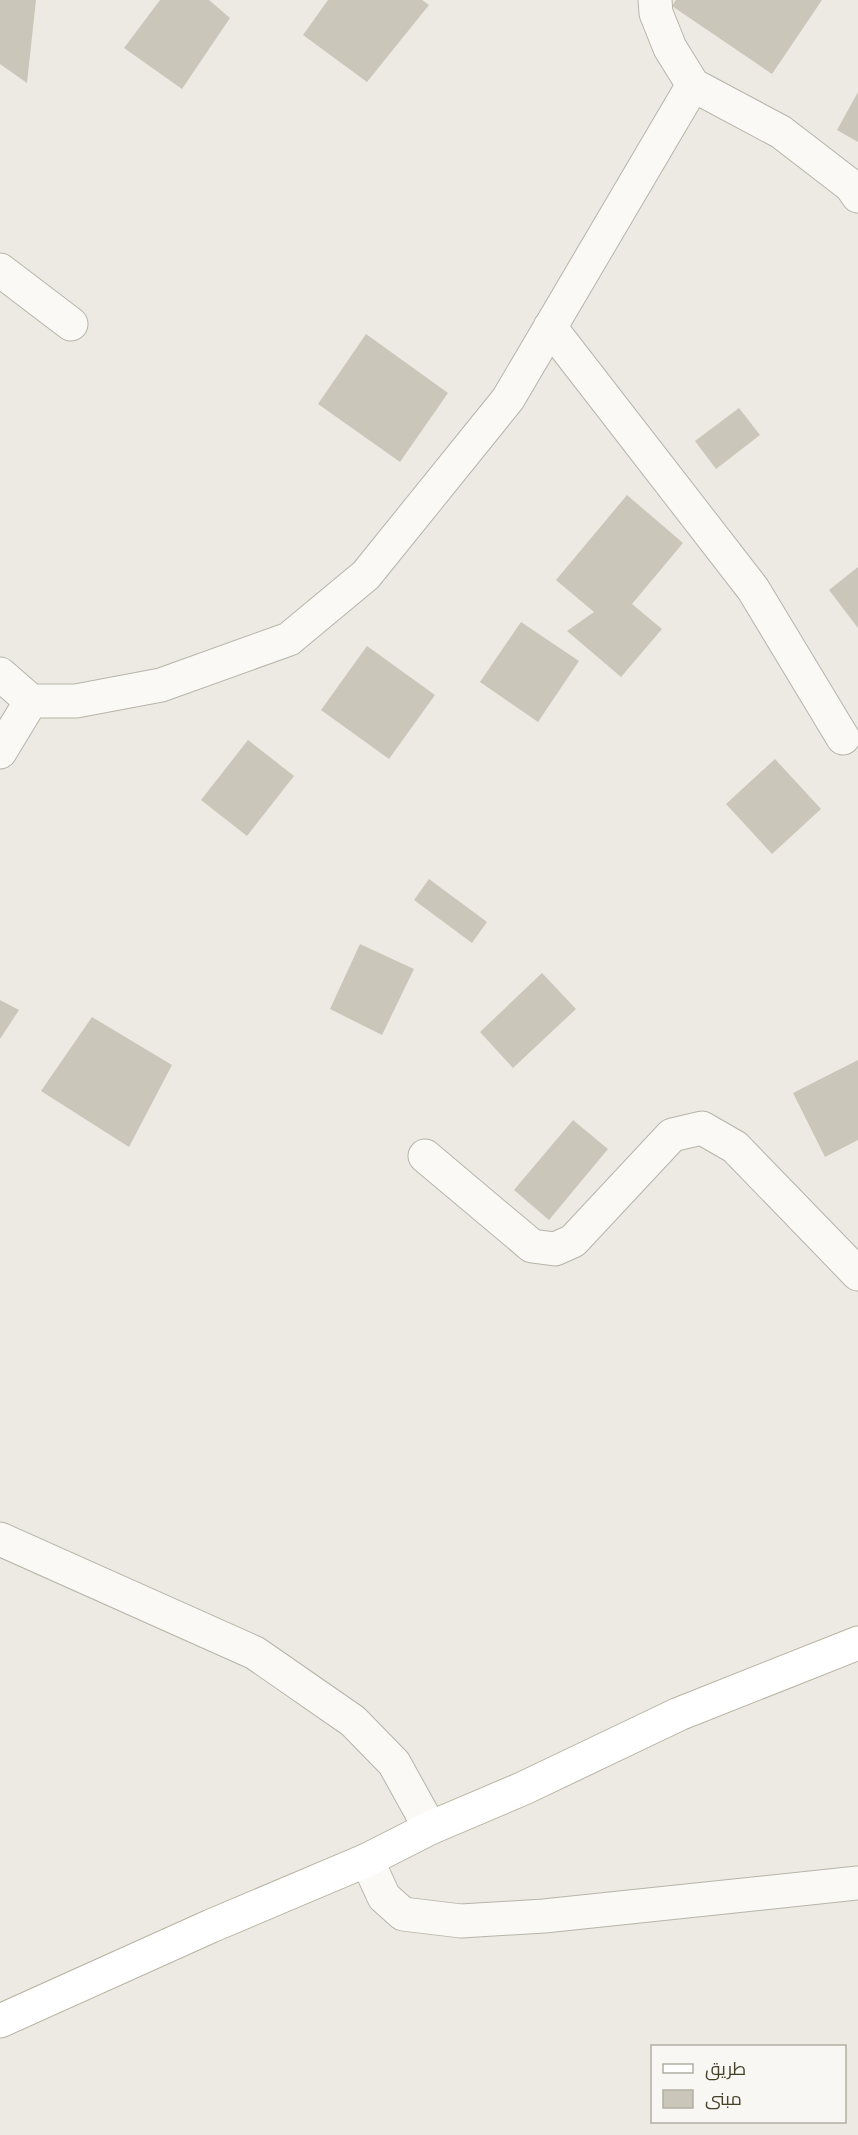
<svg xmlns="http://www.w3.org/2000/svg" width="858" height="2135" viewBox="0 0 858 2135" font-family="Commissioner,Cairo,sans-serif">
<rect width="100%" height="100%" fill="#eceae3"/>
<path fill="#cac6ba" d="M 0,0 L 36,0 L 27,83 L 0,64 Z
M 160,0 L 209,0 L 230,18 L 182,89 L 124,48 Z
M 328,0 L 422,0 L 429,5 L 367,82 L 303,35 Z
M 676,0 L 822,0 L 772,74 L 672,6 Z
M 858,92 L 858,142 L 837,130 Z
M 366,334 L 448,393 L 400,462 L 318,404 Z
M 739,408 L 760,435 L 716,469 L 695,441 Z
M 627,495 L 683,543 L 632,604 L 662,629 L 621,677 L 567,631 L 594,612 L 556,580 Z
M 858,567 L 858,628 L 829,590 Z
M 521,622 L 579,661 L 538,722 L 480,682 Z
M 367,646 L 435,695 L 389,759 L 321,710 Z
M 248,740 L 294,776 L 247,836 L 201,800 Z
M 775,759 L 821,809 L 772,854 L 726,804 Z
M 429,879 L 487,922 L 472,943 L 414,900 Z
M 360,944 L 414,969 L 382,1035 L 330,1009 Z
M 542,973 L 576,1009 L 513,1068 L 480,1032 Z
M 0,1000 L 19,1010 L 0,1039 Z
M 92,1017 L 172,1065 L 129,1147 L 41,1091 Z
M 858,1060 L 858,1140 L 825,1157 L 793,1093 Z
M 573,1120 L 608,1149 L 549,1220 L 514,1190 Z"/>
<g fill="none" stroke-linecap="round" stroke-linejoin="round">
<g stroke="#b7b4a8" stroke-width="35">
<path id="minor" d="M 655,0 L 656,13 L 670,48 L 693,85 L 781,132 L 851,186 L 858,196
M 0,270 L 71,324
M 550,327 L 753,589 L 843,738
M 0,674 L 31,701 L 76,701 L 161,685 L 289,639 L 366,575 L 508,399 L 693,85
M 0,752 L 31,701
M 425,1156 L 532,1246 L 555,1249 L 573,1241 L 672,1135 L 702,1128 L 735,1147 L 858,1274
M 0,1539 L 255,1653 L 353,1721 L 394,1763 L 430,1828
M 367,1860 L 384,1897 L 403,1914 L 461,1921 L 544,1916 L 858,1883"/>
</g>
<g stroke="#b8b3a1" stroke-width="35">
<path id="major" d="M 0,2021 L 211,1926 L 367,1860 L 430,1828 L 524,1788 L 679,1714 L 858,1643"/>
</g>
<use href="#minor" stroke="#faf9f6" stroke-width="33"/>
<use href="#major" stroke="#fff" stroke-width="33"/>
</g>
<rect x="651" y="2045" width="195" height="78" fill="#f9f7f3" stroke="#b1aea3" stroke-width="1.5"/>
<rect x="663" y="2064" width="30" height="9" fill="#ffffff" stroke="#b1aea3" stroke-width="1.5"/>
<text x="705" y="2075" font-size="18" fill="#45402a">طريق</text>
<rect x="663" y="2090" width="30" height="18" fill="#cac6ba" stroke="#b1aea3" stroke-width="1.5"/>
<text x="705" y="2105" font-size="18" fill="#45402a">مبنى</text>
</svg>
